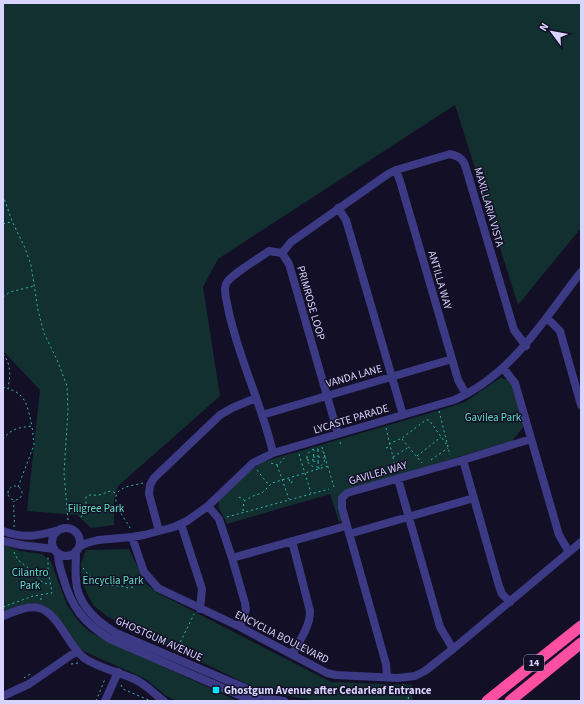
<svg xmlns="http://www.w3.org/2000/svg" width="584" height="704" viewBox="0 0 584 704" font-family="'Source Sans 3',sans-serif">
<rect width="100%" height="100%" fill="#130f26"/>
<path fill="#12302f" d="M 3,3 L 581,3 L 581,228 L 518,305 L 455,105 L 218,259 L 203,287 L 220,396 L 118,486 L 114,500 L 114,525 L 91,528 L 77,515 L 27,511 L 40,390 L 3,351 Z
M 500,378 L 506,379 L 513,384 L 525,425 L 512,441 L 344,491 L 338,502 L 342,521 L 339,522 L 330,494 L 227,524 L 218,506 L 219,500 L 249,472 L 262,462 L 440,410 L 465,402 Z
M 3,545 L 20,551 L 42,554 L 51,562 L 67,605 L 80,623 L 90,632 L 111,643 L 238,701 L 177,701 L 166,696 L 146,679 L 83,651 L 73,642 L 54,614 L 45,606 L 33,603 L 3,613 Z
M 129,549 L 146,584 L 158,593 L 331,682 L 412,685 L 413,701 L 312,700 L 277,694 L 251,686 L 108,617 L 93,605 L 82,583 L 81,563 L 86,550 Z"/>
<g fill="none" stroke-linecap="round" stroke-linejoin="round">
<path stroke="#2fb8b0" stroke-width="1" stroke-dasharray="2 3" stroke-linecap="butt" d="M 3,195 L 12,221 L 25,248 L 31,265 L 38,310 L 44,333 L 58,362 L 67,386 L 68,410 L 64,473 L 68,520
M 3,224 L 11,222
M 3,297 L 10,292 L 34,286
M 3,354 C 12,366 10,375 8,389 C 27,393 28,410 32,426 C 18,428 12,428 3,439
M 3,387 L 8,389
M 439,411 L 450,455
M 386,428 L 396,470
M 402,439 L 422,463
M 340,442 L 341,447
M 389,444 L 402,438 L 426,420 L 429,420 L 447,445
M 322,447 L 334,487
M 386,448 L 390,447
M307 458a9 9 0 1 1 18 0a9 9 0 1 1-18 0Z
M 318,450 L 318,462
M 299,454 L 311,493
M 417,456 L 441,437
M 313,457 L 321,457 L 324,458
M 393,457 L 409,447
M 307,460 L 313,460 L 314,450
M 431,460 L 448,448
M 313,461 L 318,462 L 319,469
M 271,463 L 277,465 L 282,461 L 284,458
M 277,465 L 289,499
M 257,470 L 268,484
M 350,475 L 352,482
M 289,479 L 290,483 L 294,481
M8 493a7 7 0 1 1 14 0a7 7 0 1 1-14 0Z
M 18,487 L 34,445 L 32,426
M 239,497 L 244,500
M 243,511 L 244,501 L 253,496 L 262,493 L 272,483 L 328,466
M 81,517 L 86,510 L 86,497 C 91,493 94,496 99,495 C 106,494 110,487 117,495
M 227,517 L 329,489
M 14,527 C 15,518 13,510 14,501
M 130,528 C 125,518 106,497 122,489 C 128,485 137,485 143,483
M 14,552 L 18,560 L 35,573 L 42,582 L 50,585
M 83,568 L 93,580 L 105,585 L 121,586 L 128,588 L 133,587 L 140,578
M 41,600 L 41,595
M 3,607 L 33,596 L 52,593 L 48,569 L 48,557 L 47,556
M 176,651 L 194,614
M 71,664 L 78,663
M 24,678 L 30,674
M 403,684 L 409,693 L 408,701
M 121,685 L 123,689 L 151,701
M 96,701 L 105,679"/>
<path stroke="#3d3a85" stroke-width="8" d="M 396,170 L 400,181 L 452,359 L 458,380 L 466,394
M 338,208 L 346,220 L 403,415
M 282,253 L 291,242 L 388,174 L 396,170 L 450,154 C 458,156 462,158 465,165 L 514,330 L 526,346
M 547,318 L 560,331 L 581,405
M 503,368 L 515,383 L 559,535 L 569,552
M 262,415 L 452,359
M 273,453 C 262,404 238,358 228,308 C 227,301 223,291 226,284 C 229,276 261,257 269,251 L 282,253 L 289,264 L 338,434
M 463,460 L 499,586 L 502,594 L 510,602
M 398,479 L 440,627 L 453,649
M 208,506 L 219,519 L 232,558 L 245,603 L 246,610 L 240,627
M 181,524 L 202,589 L 200,609
M52 542a14 14 0 1 1 28 0a14 14 0 1 1-28 0Z
M 3,531 C 25,539 37,536 59,530
M 159,531 L 149,494 L 150,485 L 154,478 L 220,415 L 232,408 L 256,398
M 349,534 L 474,498
M 132,537 L 144,572 L 158,588 L 240,627 L 327,673 L 336,675 L 398,678 L 415,676 L 425,671 L 453,649 L 581,542
M 3,541 L 21,545 L 54,549
M 79,547 L 87,543 L 98,540 L 132,537 L 144,535 L 174,527 L 187,521 L 208,506 L 253,463 L 273,453 L 454,400 C 513,374 543,320 581,272
M 76,551 C 76,561 75,570 76,580 C 77,604 96,621 116,633 L 257,693 L 271,699 L 284,701
M 58,553 C 58,563 60,568 63,577 C 71,607 84,623 110,639 L 241,696 L 257,701
M 232,558 L 346,526
M 3,616 C 13,612 28,605 39,608 C 59,614 67,644 83,657 C 93,666 121,673 134,679 C 146,684 154,694 164,701
M 292,654 C 300,640 310,627 310,611 L 292,541
M 387,677 L 386,664 L 342,508 L 342,498 L 347,493 L 463,460 L 531,439
M 3,696 L 29,684 L 77,651
M 105,701 L 118,672"/>
<path stroke="#ff4fa3" stroke-width="11" d="M 487,701 L 581,626
M 510,701 L 581,643"/>
</g>
<rect fill="#00e5ff" stroke="#130f26" stroke-width="1.5" x="212" y="686" width="8" height="8" rx="2"/>
<g text-anchor="middle" dominant-baseline="central" stroke-width="3" stroke-linejoin="round" paint-order="stroke">
<rect fill="#130f26" stroke="#9e99be" stroke-width="1" x="524" y="655" width="20" height="16" rx="3"/>
<g font-size="10" font-weight="bold" fill="#d9d4ff">
<text x="534" y="663">14</text>
</g>
<g font-size="11" fill="#d9d4ff" stroke="#130f26">
<text transform="translate(489 207) rotate(74)">MAXILLARIA VISTA</text>
<text transform="translate(440 280) rotate(74)">ANTILLA WAY</text>
<text transform="translate(311 303) rotate(74)">PRIMROSE LOOP</text>
<text transform="translate(354 376) rotate(-16)">VANDA LANE</text>
<text transform="translate(351 419) rotate(-17)">LYCASTE PARADE</text>
<text transform="translate(378 473) rotate(-16)">GAVILEA WAY</text>
<text transform="translate(282 637) rotate(27)">ENCYCLIA BOULEVARD</text>
<text transform="translate(159 639) rotate(24)">GHOSTGUM AVENUE</text>
</g>
<g font-size="11" fill="#5fe0c0" stroke="#130f26">
<text x="493" y="417">Gavilea Park</text>
<text x="96" y="508">Filigree Park</text>
<text x="30" y="572">Cilantro<tspan x="30" dy="13">Park</tspan></text>
<text x="113" y="580">Encyclia Park</text>
</g>
<g font-size="11" font-weight="bold" fill="#d9d4ff" stroke="#130f26" text-anchor="start">
<text x="224" y="690">Ghostgum Avenue after Cedarleaf Entrance</text>
</g>
</g>
<rect width="584" height="704" fill="none" stroke="#d9d4ff" stroke-width="8"/>
<g transform="translate(552 32) rotate(302)" stroke="#130f26" stroke-width="3" paint-order="stroke">
<path d="M0-3L7 15L0 10L-7 15Z" fill="#d9d4ff"/>
<text y="-6" font-size="11" font-weight="bold" text-anchor="middle" fill="#d9d4ff">N</text>
</g>
</svg>
